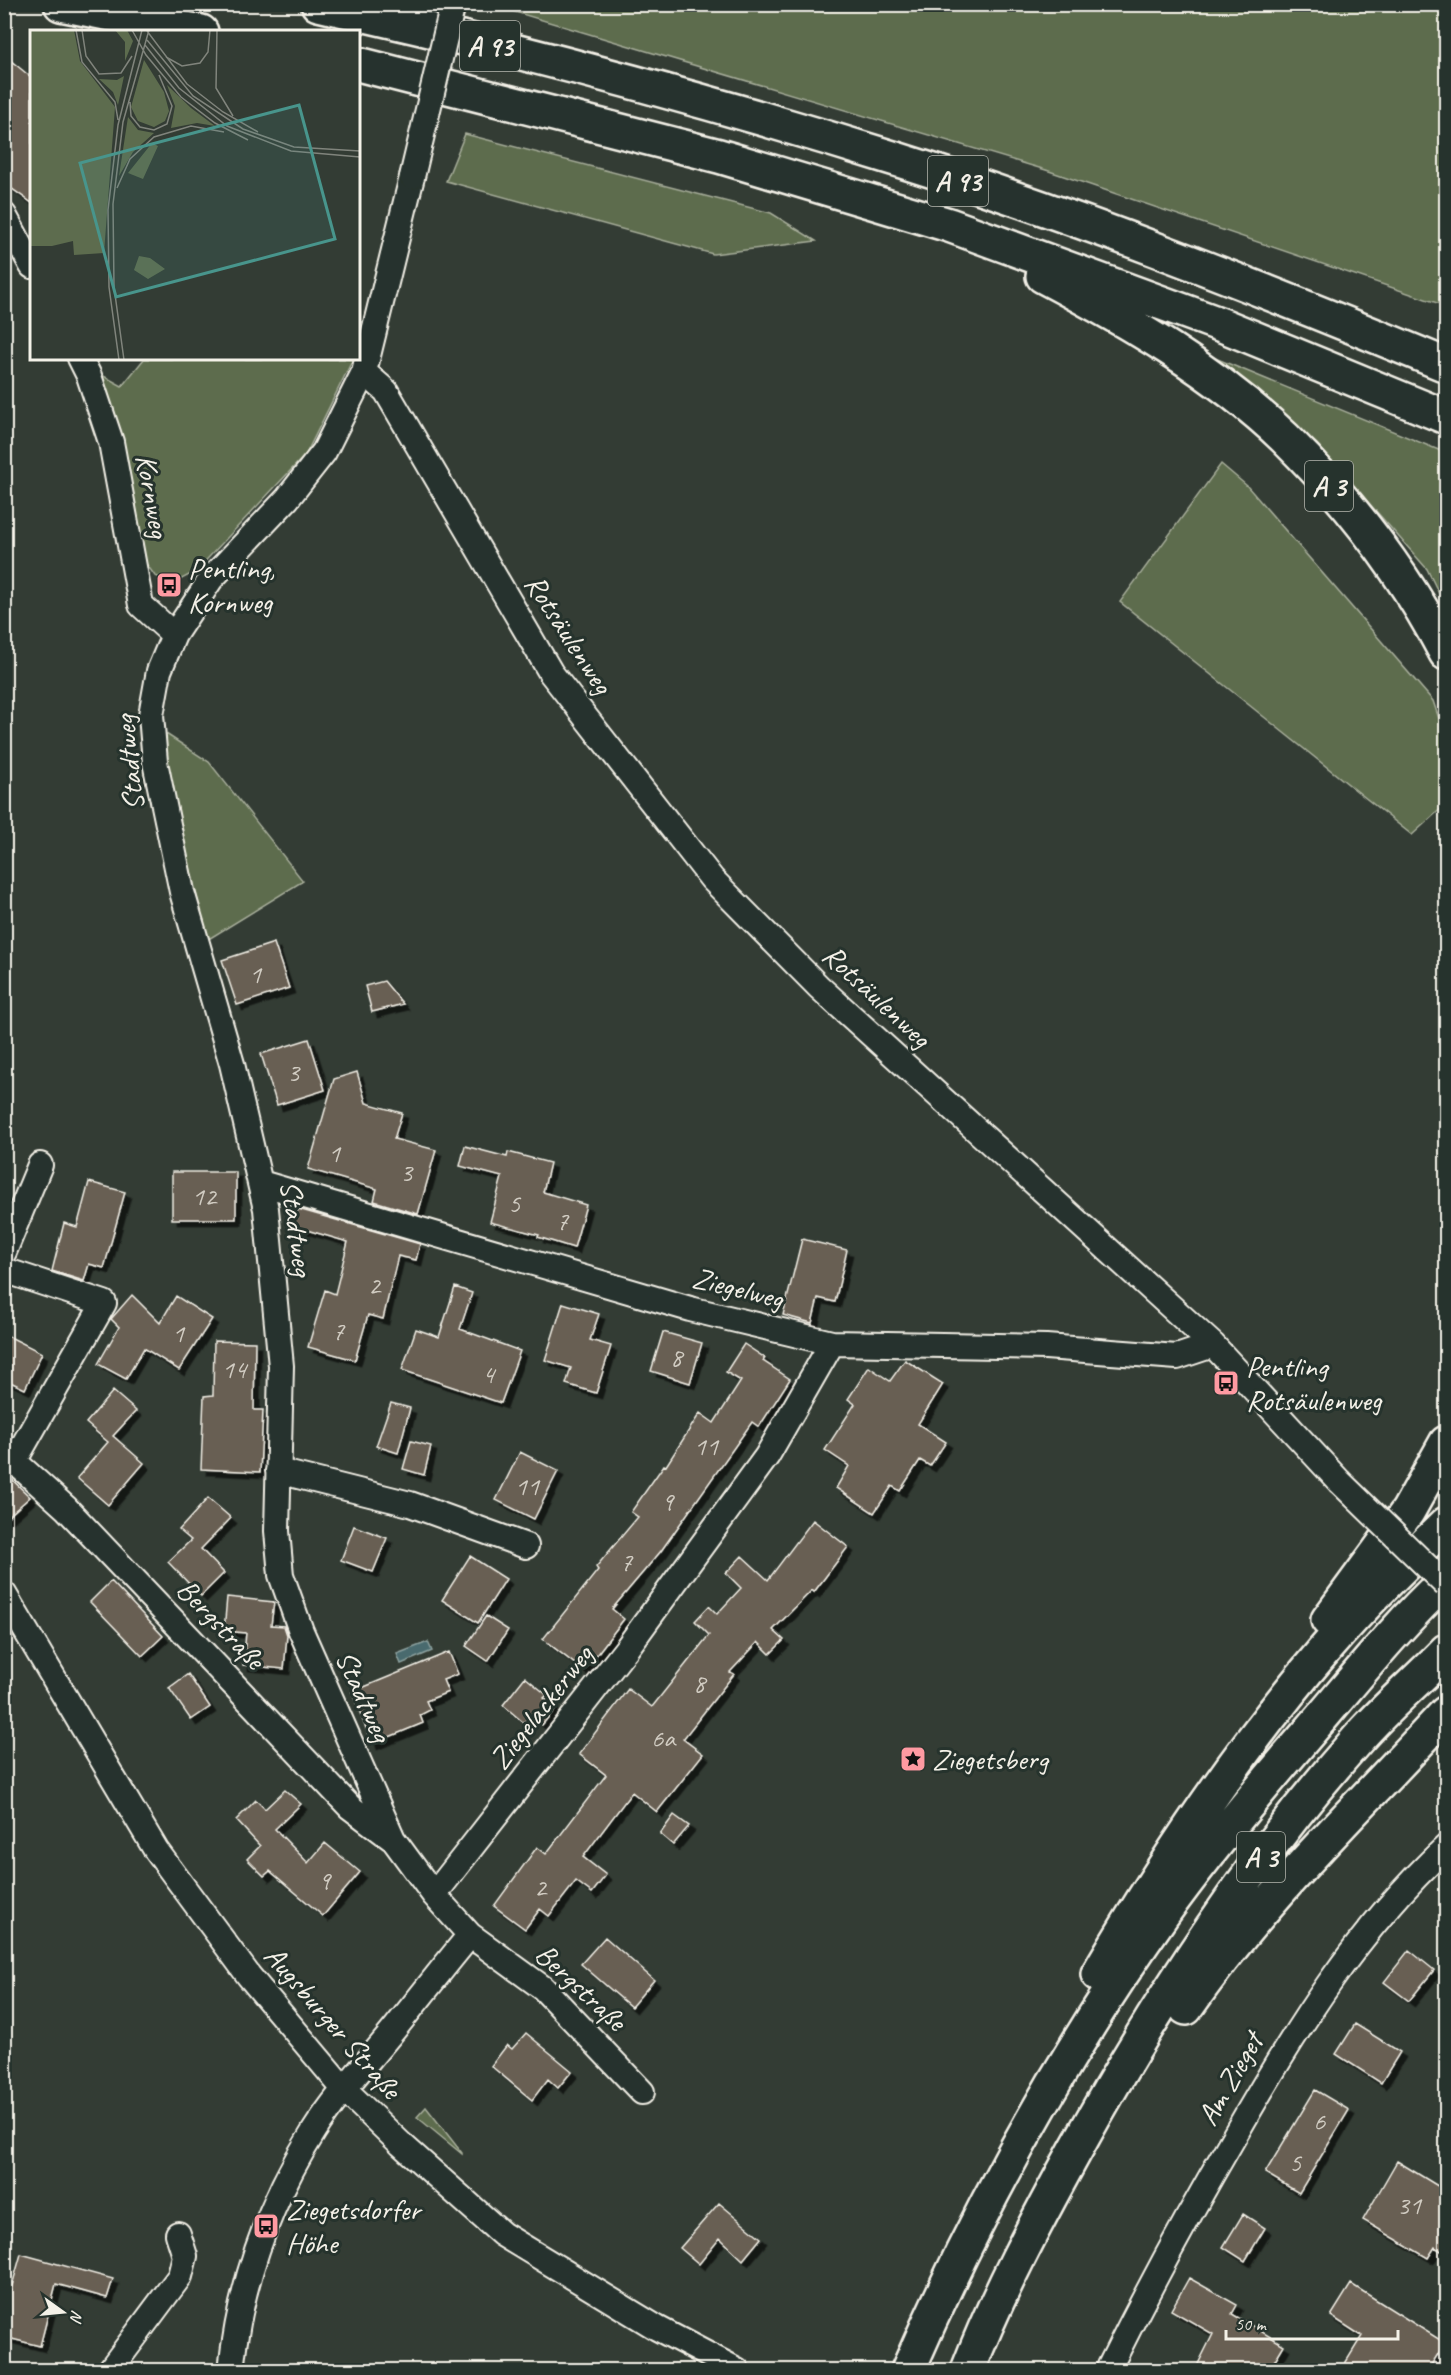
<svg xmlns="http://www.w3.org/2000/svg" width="1451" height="2375" viewBox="0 0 1451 2375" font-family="Caveat,sans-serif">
<defs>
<filter id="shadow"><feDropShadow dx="5.5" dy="5.5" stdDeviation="0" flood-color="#0009"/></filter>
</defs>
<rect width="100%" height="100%" fill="#333c34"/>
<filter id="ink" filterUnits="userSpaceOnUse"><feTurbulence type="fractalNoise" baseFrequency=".0167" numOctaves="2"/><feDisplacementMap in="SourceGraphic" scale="12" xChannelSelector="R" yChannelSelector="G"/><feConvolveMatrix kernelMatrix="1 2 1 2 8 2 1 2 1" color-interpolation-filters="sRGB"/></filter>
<g filter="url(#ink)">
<path fill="#5d6c4e" stroke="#a8ae9b" stroke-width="1.5" d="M 492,5 L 1446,5 L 1446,306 L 1046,170 Z
M 465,134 L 771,213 L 816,241 L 713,254 L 446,181 Z
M 1215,358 L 1446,453 L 1446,608 L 1427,569 L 1317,444 Z
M 144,359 L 353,359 L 306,454 L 195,572 L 176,582 L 155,576 L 142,558 L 100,374 L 122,386 Z
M 1221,464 L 1247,486 L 1433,701 L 1446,739 L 1446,804 L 1412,835 L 1120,602 Z
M 163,732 L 209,762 L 303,881 L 207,940 L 169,777 Z
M 426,2107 L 462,2153 L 462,2154 L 417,2117 Z"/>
<path fill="#486b6e" stroke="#8da19f" stroke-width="1.5" d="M 428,1642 L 432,1651 L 401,1664 L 397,1654 Z"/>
<path fill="#685e52" stroke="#f4f1e8" stroke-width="1.5" filter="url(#shadow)" d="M 4,55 L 32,78 L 32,203 L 4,183 Z
M 274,943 L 289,988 L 237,1005 L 222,960 Z
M 384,981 L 403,1004 L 372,1012 L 365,986 Z
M 309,1039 L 325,1090 L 277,1105 L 261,1054 Z
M 357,1072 L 366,1103 L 402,1113 L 394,1139 L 436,1150 L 418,1214 L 374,1201 L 377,1189 L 308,1169 L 334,1079 Z
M 465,1146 L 507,1157 L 508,1152 L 550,1163 L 543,1192 L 586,1205 L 574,1248 L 538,1237 L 539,1235 L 490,1222 L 502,1177 L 460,1166 Z
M 172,1172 L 236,1172 L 236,1219 L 172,1219 Z
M 89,1182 L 125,1192 L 104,1268 L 89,1264 L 84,1281 L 52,1271 L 64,1223 L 77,1227 Z
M 298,1209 L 420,1244 L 416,1260 L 398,1256 L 383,1319 L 368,1315 L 355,1360 L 308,1347 L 325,1290 L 335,1294 L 348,1242 L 293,1226 Z
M 802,1239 L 847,1250 L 835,1302 L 818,1298 L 812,1323 L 783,1315 Z
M 455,1287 L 472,1293 L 460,1329 L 520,1351 L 501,1403 L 402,1370 L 416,1329 L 439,1337 Z
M 132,1295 L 160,1323 L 176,1296 L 212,1319 L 179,1370 L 144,1348 L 126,1379 L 98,1364 L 119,1327 L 111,1319 Z
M 563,1303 L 599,1314 L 590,1340 L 611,1346 L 596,1393 L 566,1384 L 571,1368 L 545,1360 Z
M 663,1332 L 702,1343 L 690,1383 L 651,1371 Z
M 4,1334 L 42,1353 L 25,1389 L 4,1379 Z
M 214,1341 L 255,1342 L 254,1410 L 263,1410 L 260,1472 L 201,1469 L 204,1396 L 213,1395 Z
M 744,1344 L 765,1358 L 763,1361 L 790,1379 L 759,1427 L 752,1422 L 661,1551 L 612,1609 L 624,1619 L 584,1671 L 543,1639 L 598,1570 L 596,1567 L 638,1517 L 631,1512 L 664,1465 L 666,1466 L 700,1413 L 714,1423 L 741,1381 L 726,1372 Z
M 905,1360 L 943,1384 L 918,1424 L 946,1442 L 930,1466 L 920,1460 L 900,1491 L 892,1486 L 874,1513 L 836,1488 L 849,1466 L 825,1450 L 855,1404 L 848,1399 L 869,1367 L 890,1381 Z
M 113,1391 L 136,1411 L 113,1436 L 144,1463 L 108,1505 L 77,1478 L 108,1442 L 86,1423 Z
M 391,1403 L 410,1408 L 398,1453 L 376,1446 Z
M 411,1441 L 431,1446 L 424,1475 L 403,1469 Z
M 520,1452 L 558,1471 L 534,1519 L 496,1500 Z
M 4,1472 L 30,1497 L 4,1520 Z
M 208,1498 L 231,1518 L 201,1549 L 224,1573 L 201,1596 L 168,1562 L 191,1540 L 179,1530 Z
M 813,1520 L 848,1547 L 814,1592 L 812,1590 L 773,1630 L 784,1640 L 770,1654 L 758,1642 L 730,1672 L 734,1674 L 683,1739 L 703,1754 L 657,1812 L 632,1792 L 583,1857 L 606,1875 L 592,1893 L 576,1881 L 549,1916 L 540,1909 L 525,1929 L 494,1906 L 537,1847 L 546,1854 L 606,1775 L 579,1754 L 628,1689 L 652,1707 L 709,1635 L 695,1621 L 709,1606 L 717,1614 L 741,1588 L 726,1573 L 742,1556 L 768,1580 Z
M 354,1526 L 387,1538 L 373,1572 L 341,1560 Z
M 470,1556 L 506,1579 L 478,1623 L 442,1600 Z
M 111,1581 L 163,1636 L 142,1656 L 90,1602 Z
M 227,1597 L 274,1602 L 271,1625 L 284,1626 L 287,1635 L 284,1669 L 243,1665 L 246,1633 L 224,1631 Z
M 486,1616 L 508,1630 L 488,1661 L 466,1646 Z
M 449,1652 L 458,1674 L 443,1680 L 448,1692 L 426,1701 L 430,1710 L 420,1715 L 423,1723 L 372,1744 L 352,1692 Z
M 188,1674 L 210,1707 L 191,1720 L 169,1688 Z
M 525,1677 L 547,1695 L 544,1698 L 556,1708 L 542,1725 L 530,1715 L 524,1723 L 503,1705 Z
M 285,1790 L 301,1804 L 275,1829 L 308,1863 L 325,1843 L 360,1872 L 323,1916 L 270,1871 L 264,1876 L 247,1859 L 260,1846 L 236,1820 L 256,1800 L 265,1809 Z
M 674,1815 L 689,1826 L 673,1845 L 660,1834 Z
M 605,1937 L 654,1980 L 631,2007 L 581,1964 Z
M 1409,1950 L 1434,1970 L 1409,2001 L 1384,1982 Z
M 1355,2024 L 1400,2052 L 1381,2083 L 1336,2054 Z
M 526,2033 L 572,2071 L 558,2088 L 548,2079 L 532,2100 L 491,2066 L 507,2045 L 512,2049 Z
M 1315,2090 L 1349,2110 L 1299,2193 L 1265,2173 Z
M 1397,2161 L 1446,2191 L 1446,2254 L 1435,2247 L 1428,2258 L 1363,2220 Z
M 719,2203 L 761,2238 L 743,2260 L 720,2238 L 699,2264 L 680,2248 Z
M 1243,2214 L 1265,2228 L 1245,2261 L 1223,2247 Z
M 21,2254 L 113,2279 L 107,2298 L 56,2284 L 40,2346 L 4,2337 L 4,2314 Z
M 1189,2278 L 1237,2305 L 1232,2314 L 1284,2345 L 1269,2370 L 1195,2370 L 1213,2334 L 1171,2310 Z
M 1351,2284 L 1445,2343 L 1428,2370 L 1341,2370 L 1362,2336 L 1331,2316 Z"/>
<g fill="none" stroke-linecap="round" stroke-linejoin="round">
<g stroke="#f4f1e8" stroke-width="28">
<path id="minor" d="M 412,177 L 364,372 L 324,452 L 287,499 L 211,579 L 174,635 L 159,671 L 151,715 L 155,762 L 182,892 L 232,1064 L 266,1209 L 281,1366 L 277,1531 L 281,1575 L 301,1631 L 393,1839 L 434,1895 L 470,1935 L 543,1988 L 642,2092
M 4,215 L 32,266
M 80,358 L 89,376 L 111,442 L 141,605 L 174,635
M 364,372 L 386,391 L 551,673 L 712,879 L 819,987 L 1213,1345 L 1339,1481
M 261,1183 L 690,1309 L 832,1343 L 1046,1347 L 1177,1357 L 1213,1345
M 4,1252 L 40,1165
M 4,1270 L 104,1303 L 15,1460
M 4,1452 L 66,1508 L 350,1807 L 391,1838
M 278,1471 L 410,1504 L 526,1546
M 4,1594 L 156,1850 L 249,1976 L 343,2088 L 401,2144 L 502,2234 L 657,2328 L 737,2370
M 434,1895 L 627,1648 L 767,1456 L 832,1343
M 110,2370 L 180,2276 L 185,2256 L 178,2234
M 231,2370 C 240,2285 268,2204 314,2131 C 338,2093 368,2062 396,2027 C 421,1996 445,1965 470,1935
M 1108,2370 C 1147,2291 1190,2212 1235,2135 C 1295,2030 1357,1930 1446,1847"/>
</g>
<g stroke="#f4f1e8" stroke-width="38">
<path id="highway" d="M 61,4 L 201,32
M 318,4 C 513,48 708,100 899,160 C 1083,218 1268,291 1446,365
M 358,64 L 719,156 L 949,225 L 1222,325 L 1446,417
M 1043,276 C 1128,321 1215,371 1285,438 C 1349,501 1405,574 1446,653
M 1328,1620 L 1408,1511 L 1446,1443
M 1098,1974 C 1165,1860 1240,1748 1326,1648 C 1363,1605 1405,1564 1446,1524
M 1186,2008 C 1261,1900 1357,1809 1446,1713
M 908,2370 C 977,2211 1062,2057 1162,1915 C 1208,1851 1259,1790 1310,1731 C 1354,1680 1397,1625 1446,1580
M 968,2370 C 997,2295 1036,2222 1075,2151 C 1155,2006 1247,1864 1357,1740 C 1384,1709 1417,1681 1446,1651"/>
</g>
<use href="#minor" stroke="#26332d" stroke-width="24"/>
<use href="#highway" stroke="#26332d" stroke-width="33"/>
<g stroke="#f4f1e8" stroke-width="28" stroke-linecap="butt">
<path id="minor-bridge" d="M 412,177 L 453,4
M 1339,1481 L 1446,1585"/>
</g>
<use href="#minor-bridge" stroke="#26332d" stroke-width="24"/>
</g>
</g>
<defs>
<g id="bus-square" transform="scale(1.35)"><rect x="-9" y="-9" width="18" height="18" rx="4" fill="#ff9aa2" stroke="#26332d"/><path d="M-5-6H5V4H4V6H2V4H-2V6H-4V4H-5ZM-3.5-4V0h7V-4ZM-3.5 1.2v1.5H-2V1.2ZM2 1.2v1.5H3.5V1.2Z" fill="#111"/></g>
<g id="sight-square" transform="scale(1.35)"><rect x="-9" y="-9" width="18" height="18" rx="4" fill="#ff9aa2" stroke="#26332d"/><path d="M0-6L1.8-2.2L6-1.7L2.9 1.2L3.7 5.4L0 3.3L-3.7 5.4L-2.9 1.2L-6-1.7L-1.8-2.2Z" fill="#111"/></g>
</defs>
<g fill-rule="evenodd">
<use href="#bus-square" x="169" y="585"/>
<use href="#bus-square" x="1226" y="1383"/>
<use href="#sight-square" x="913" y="1759"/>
<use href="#bus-square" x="266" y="2226"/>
</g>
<g text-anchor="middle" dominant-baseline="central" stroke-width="6" stroke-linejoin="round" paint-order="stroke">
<g font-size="27" fill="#d1ccc2">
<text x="255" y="974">1</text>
<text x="293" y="1072">3</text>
<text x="334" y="1153">1</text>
<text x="406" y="1172">3</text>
<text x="204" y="1196">12</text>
<text x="514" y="1203">5</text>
<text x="562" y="1221">7</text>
<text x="374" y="1285">2</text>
<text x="338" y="1331">7</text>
<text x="178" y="1333">1</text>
<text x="676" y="1357">8</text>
<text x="234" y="1369">14</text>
<text x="488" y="1374">4</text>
<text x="706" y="1446">11</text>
<text x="527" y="1486">11</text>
<text x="667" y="1501">9</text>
<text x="626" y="1562">7</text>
<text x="699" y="1683">8</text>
<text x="663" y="1738">6a</text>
<text x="324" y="1880">9</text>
<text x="540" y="1887">2</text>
<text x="1319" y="2121">6</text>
<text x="1295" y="2162">5</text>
<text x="1409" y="2205">31</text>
</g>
<g fill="#26332d" stroke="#b6b8b0" stroke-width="1.5">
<rect x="460" y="21" width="60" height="50" rx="4.5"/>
<rect x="928" y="156" width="60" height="50" rx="4.5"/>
<rect x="1305" y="461" width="48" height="50" rx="4.5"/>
<rect x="1237" y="1832" width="48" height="50" rx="4.5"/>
</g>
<g font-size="28" font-weight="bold" fill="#f4f1e8">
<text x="490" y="46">A 93</text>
<text x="958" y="181">A 93</text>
<text x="1329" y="486">A 3</text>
<text x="1261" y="1857">A 3</text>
</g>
<g font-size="30" fill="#f4f1e8" stroke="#26332d">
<text transform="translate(153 496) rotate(80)">Kornweg</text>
<text transform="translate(569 634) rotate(57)">Rotsäulenweg</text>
<text transform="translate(129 763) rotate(-96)">Stadtweg</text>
<text transform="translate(877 996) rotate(43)">Rotsäulenweg</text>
<text transform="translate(297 1228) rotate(82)">Stadtweg</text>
<text transform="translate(738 1288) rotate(14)">Ziegelweg</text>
<text transform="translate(221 1624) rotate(46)">Bergstraße</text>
<text transform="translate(364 1696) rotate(66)">Stadtweg</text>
<text transform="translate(541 1707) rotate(-52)">Ziegelackerweg</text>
<text transform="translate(581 1987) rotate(43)">Bergstraße</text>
<text transform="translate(333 2022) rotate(49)">Augsburger Straße</text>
<text transform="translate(1230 2079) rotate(-60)">Am Zieget</text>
</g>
<g font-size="30" fill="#f4f1e8" stroke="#26332d" text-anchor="start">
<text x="188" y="568">Pentling,<tspan x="188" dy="34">Kornweg</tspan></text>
<text x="1246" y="1366">Pentling<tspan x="1246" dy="34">Rotsäulenweg</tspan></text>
<text x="932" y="1759">Ziegetsberg</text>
<text x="286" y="2209">Ziegetsdorfer<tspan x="286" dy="34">Höhe</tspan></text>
</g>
</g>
<g transform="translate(30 30)">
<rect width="330" height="330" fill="#333c34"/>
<path d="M 0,0 L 44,0 L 50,31 L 85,77 L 74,223 L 44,225 L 43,211 L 22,216 L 0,216 ZM 85,0 L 97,0 L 103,11 L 95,31 L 95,12 ZM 114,30 L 134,62 L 139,81 L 135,91 L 124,97 L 108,91 L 101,77 ZM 94,46 L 88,75 L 83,62 L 69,49 L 87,50 ZM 137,55 L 161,78 L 185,96 L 167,93 L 141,98 L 145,76 ZM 98,87 L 108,100 L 124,103 L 103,122 L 89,146 ZM 122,113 L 128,116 L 113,149 L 98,143 ZM 109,226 L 120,228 L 135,239 L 118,249 L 104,240 Z" fill="#5d6c4e"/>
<path fill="none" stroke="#80847c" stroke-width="1.5" d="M 46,0 L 52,32 L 85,72 L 88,90M 52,0 L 56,26 L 69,44 L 91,43 L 102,26M 102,0 L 116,25 L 151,67 L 185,93 L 218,110M 187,0 L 186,58 L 203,86M 117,1 L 157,54 L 193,82 L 228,102M 117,10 L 163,66 L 213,99 L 264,117 L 330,121M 115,15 L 149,58 L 197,96 L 261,121 L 330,127M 136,27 L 152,36 L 170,33 L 178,22 L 180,0M 100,72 L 101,86 L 110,97 L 124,100 L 137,94 L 142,76 L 129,45M 87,158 L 100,129 L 124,107 L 161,96 L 194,102M 89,330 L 79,257 L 78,180 L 88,95 L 112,0M 94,330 L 84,257 L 83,174 L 93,92 L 119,0"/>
<path fill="#48958c" fill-opacity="0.15" stroke="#48958c" stroke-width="3" d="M 269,75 L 305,209 L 86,267 L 50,133 Z"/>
<rect width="330" height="330" fill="none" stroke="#f4f1e8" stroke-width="3"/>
</g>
<rect width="1451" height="2375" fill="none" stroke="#26332d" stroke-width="24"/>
<rect x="12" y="12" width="1427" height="2351" fill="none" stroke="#f4f1e8" stroke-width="2" filter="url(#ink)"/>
<g transform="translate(63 2312) rotate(105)" stroke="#26332d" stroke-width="4.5" paint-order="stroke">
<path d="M0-4.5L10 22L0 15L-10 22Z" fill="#f4f1e8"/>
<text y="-9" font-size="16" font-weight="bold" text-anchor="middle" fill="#f4f1e8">N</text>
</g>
<path d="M1226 2330v9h172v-9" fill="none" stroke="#f4f1e8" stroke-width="3"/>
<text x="1235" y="2330" font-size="18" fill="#f4f1e8" stroke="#26332d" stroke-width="4.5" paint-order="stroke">50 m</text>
</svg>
